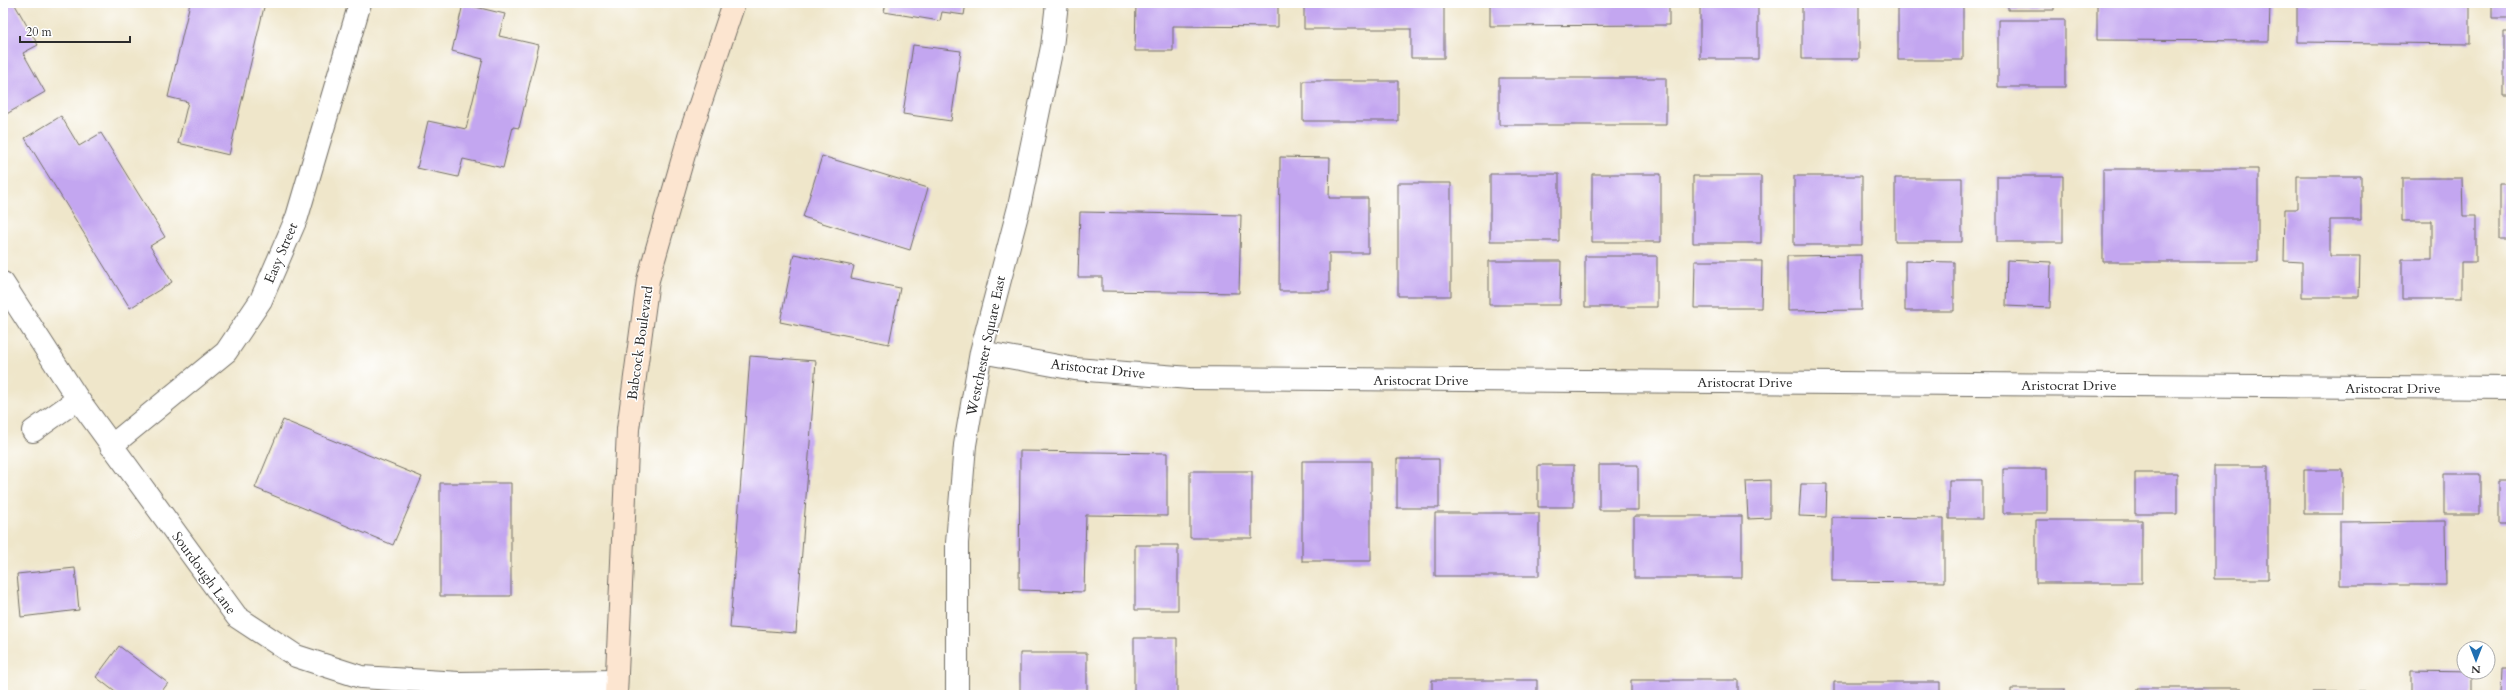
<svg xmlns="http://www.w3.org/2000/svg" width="2514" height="698" viewBox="0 0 2514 698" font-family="Cardo,serif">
<rect width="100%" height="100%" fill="#fff"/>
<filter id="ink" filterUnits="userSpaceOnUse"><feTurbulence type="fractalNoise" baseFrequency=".025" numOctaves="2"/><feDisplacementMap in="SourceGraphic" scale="8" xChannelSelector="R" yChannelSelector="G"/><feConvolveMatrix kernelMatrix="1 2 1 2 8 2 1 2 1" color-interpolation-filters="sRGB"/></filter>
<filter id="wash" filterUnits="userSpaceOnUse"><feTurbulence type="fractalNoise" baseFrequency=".012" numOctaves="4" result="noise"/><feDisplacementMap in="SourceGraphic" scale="16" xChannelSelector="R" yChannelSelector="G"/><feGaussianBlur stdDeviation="0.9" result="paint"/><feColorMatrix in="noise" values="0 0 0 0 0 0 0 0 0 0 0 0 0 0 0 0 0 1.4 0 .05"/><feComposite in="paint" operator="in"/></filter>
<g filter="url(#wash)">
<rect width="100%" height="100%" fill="#efe6ca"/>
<g id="blocks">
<path fill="#c3a6f0" d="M 3,3 L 14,3 L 38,45 L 23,53 L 45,92 L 3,116 Z
M 190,3 L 265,3 L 229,155 L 178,143 L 188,102 L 168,97 Z
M 886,3 L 966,3 L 964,15 L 942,12 L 940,21 L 884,12 Z
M 1136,3 L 1278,3 L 1278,27 L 1173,26 L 1173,51 L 1135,51 Z
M 1304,3 L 1444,3 L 1444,58 L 1411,58 L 1411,29 L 1304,29 Z
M 1490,3 L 1669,3 L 1669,25 L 1490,26 Z
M 1700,3 L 1758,3 L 1758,59 L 1700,59 Z
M 1802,3 L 1859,3 L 1859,59 L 1802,59 Z
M 1898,3 L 1963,3 L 1963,60 L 1898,60 Z
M 2008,3 L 2054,3 L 2054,10 L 2008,10 Z
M 2097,3 L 2270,3 L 2269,41 L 2097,40 Z
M 2297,3 L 2470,3 L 2470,44 L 2297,42 Z
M 2492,3 L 2511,3 L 2511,18 L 2492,18 Z
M 463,4 L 505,14 L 499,36 L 539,45 L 519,128 L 513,127 L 503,168 L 463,159 L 458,177 L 417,168 L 428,121 L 466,129 L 483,59 L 452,51 Z
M 1998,20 L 2065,20 L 2065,87 L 1998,87 Z
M 2504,32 L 2511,32 L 2511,95 L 2504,95 Z
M 913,45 L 961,51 L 951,121 L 903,114 Z
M 1499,78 L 1666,78 L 1666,125 L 1499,125 Z
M 1303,81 L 1398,81 L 1398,121 L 1303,121 Z
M 61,116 L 79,146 L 101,133 L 165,237 L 150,246 L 172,282 L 130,308 L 25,138 Z
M 822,156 L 928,188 L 910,250 L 803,217 Z
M 1280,157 L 1330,158 L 1329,198 L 1368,198 L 1368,253 L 1329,253 L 1329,291 L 1279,291 Z
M 2103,169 L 2258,169 L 2258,262 L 2103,262 Z
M 1490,174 L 1559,174 L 1559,241 L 1490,241 Z
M 1592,174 L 1661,174 L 1661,242 L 1592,242 Z
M 1693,176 L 1761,176 L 1761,243 L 1693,243 Z
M 1794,176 L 1862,176 L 1862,245 L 1794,245 Z
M 1997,176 L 2063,176 L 2063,242 L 1997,242 Z
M 2297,176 L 2361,176 L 2361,220 L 2330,220 L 2330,256 L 2360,256 L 2359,297 L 2302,297 L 2302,262 L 2284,261 L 2285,209 L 2297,209 Z
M 1895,178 L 1962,178 L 1962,242 L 1895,242 Z
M 2402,178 L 2462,178 L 2463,216 L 2476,216 L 2476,262 L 2461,262 L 2461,299 L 2402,299 L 2402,259 L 2432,259 L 2432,221 L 2402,221 Z
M 1398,183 L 1451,183 L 1451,296 L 1398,296 Z
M 2500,184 L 2511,184 L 2511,239 L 2500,239 Z
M 1080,212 L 1241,215 L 1239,293 L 1102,291 L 1102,277 L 1078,277 Z
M 794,254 L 854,266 L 851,278 L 900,288 L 889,344 L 780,322 Z
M 1861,255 L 1861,310 L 1787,311 L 1787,256 Z
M 1585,256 L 1657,256 L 1657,307 L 1585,307 Z
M 2007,260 L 2051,262 L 2050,308 L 2006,306 Z
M 1489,261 L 1561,261 L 1560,305 L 1489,305 Z
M 1695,261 L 1762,261 L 1761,308 L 1694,308 Z
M 1905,261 L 1954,262 L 1954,311 L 1905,311 Z
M 750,356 L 816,361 L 796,633 L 730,628 Z
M 283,420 L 422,477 L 393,545 L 255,488 Z
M 1020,451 L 1167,453 L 1167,516 L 1086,515 L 1084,592 L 1019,590 Z
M 1397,459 L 1439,459 L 1439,508 L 1397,508 Z
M 1302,461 L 1371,461 L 1371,561 L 1302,561 Z
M 1538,465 L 1574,465 L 1574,507 L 1538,507 Z
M 1599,465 L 1638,465 L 1638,510 L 1599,510 Z
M 2214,466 L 2268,466 L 2268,579 L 2214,579 Z
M 2003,469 L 2047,469 L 2047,513 L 2003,513 Z
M 2304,470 L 2343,470 L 2343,514 L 2304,514 Z
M 1190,471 L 1252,471 L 1252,538 L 1190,538 Z
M 2135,473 L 2177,473 L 2177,514 L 2135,514 Z
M 2444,474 L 2480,474 L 2480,514 L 2444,514 Z
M 1770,480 L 1770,518 L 1748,519 L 1746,481 Z
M 1949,480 L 1982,480 L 1982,519 L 1949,519 Z
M 2499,481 L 2511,481 L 2511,524 L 2499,524 Z
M 440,483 L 511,483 L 511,596 L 440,596 Z
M 1801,484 L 1827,484 L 1826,517 L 1799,516 Z
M 1435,513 L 1539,513 L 1539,576 L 1435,576 Z
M 1634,516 L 1742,516 L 1742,578 L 1634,578 Z
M 1832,517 L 1944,518 L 1944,582 L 1832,581 Z
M 2036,520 L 2142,520 L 2142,583 L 2036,583 Z
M 2445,521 L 2446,585 L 2340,585 L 2340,522 Z
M 1135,545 L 1178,545 L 1178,610 L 1135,610 Z
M 75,568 L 79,610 L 21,617 L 17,574 Z
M 1134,638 L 1177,638 L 1177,695 L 1134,695 Z
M 119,646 L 168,683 L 159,695 L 119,695 L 96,677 Z
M 1020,653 L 1087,653 L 1087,695 L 1020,695 Z
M 2502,668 L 2511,668 L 2511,695 L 2501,695 Z
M 2411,671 L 2472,672 L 2472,695 L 2411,695 Z
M 1432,680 L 1537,680 L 1537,695 L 1432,695 Z
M 1631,680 L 1738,680 L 1738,695 L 1631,695 Z
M 1834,682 L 1940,682 L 1940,695 L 1834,695 Z
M 2137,688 L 2241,688 L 2241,695 L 2137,695 Z
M 2011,689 L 2065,689 L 2065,695 L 2011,695 Z
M 2312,692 L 2365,692 L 2365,695 L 2312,695 Z"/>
</g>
</g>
<g filter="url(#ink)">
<use href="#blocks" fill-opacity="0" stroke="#706c63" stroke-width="1"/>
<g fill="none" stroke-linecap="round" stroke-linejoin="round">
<g stroke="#706c63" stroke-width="24">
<path id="street" d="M 3,283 L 78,399 L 237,617 L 296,656 L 361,677 L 459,683 L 616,681
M 981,352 L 1075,369 L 1190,378 L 2511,388
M 33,431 L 78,399
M 111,446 L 226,352 L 261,300 L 297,217 L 360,3
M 957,695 L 957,543 L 965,445 L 981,352 L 1019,207 L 1052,47 L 1057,3"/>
</g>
<g stroke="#706c63" stroke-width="24">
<path id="secondary" d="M 616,695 L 628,429 L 648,280 L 689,137 L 734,3"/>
</g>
<use href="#street" stroke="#fff" stroke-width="22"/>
<use href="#secondary" stroke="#fce5d0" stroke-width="22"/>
</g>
</g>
<g text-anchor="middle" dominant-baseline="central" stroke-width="3" stroke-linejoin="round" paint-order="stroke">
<g font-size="14" fill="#2b2b2b" stroke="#fff">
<text transform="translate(281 253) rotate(-67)">Easy Street</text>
<text transform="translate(640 343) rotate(-82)">Babcock Boulevard</text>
<text transform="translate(986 346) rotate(-78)">Westchester Square East</text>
<text transform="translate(1098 369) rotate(6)">Aristocrat Drive</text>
<text x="1421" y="380">Aristocrat Drive</text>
<text x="1745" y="382">Aristocrat Drive</text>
<text x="2069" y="385">Aristocrat Drive</text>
<text x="2393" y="388">Aristocrat Drive</text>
<text transform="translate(204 573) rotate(54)">Sourdough Lane</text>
</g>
</g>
<rect width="2514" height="698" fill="none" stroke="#fff" stroke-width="16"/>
<g transform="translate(2476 660) rotate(180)"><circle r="19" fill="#ffffff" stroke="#aaaaaa"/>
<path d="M0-3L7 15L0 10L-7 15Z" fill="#1f6fb2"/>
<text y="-6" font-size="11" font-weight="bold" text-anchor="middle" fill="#2b2b2b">N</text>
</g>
<path d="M20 36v6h110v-6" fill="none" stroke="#2b2b2b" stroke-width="2"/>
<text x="26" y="36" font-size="12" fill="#2b2b2b" stroke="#ffffff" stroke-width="3" paint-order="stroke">20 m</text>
</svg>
